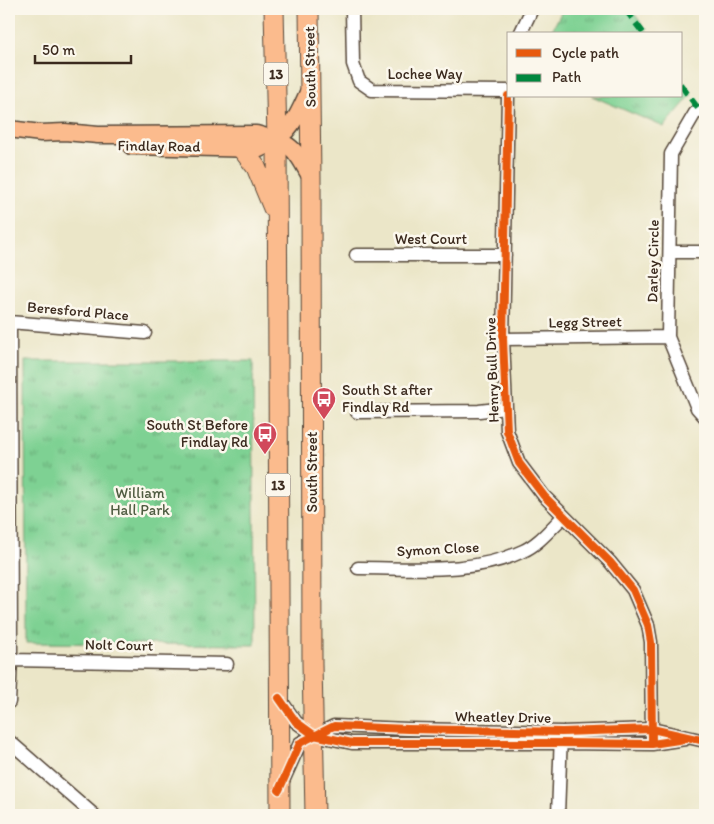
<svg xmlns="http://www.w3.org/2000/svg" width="714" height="824" viewBox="0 0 714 824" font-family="Itim,sans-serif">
<defs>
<pattern id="park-tufts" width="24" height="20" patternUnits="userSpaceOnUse" patternTransform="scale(1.25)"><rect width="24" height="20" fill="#7ed193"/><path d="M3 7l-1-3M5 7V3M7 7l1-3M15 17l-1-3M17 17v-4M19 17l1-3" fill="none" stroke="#68aa77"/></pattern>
</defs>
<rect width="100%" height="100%" fill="#fbf7ec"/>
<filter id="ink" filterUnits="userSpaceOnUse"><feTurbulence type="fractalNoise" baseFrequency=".02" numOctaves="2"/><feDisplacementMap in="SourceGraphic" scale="10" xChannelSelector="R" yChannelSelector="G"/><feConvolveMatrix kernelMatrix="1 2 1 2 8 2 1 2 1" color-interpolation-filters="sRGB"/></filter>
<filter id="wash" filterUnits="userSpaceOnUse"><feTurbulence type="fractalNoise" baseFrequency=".0096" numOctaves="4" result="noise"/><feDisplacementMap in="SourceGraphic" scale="20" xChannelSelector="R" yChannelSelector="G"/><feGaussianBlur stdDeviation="1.12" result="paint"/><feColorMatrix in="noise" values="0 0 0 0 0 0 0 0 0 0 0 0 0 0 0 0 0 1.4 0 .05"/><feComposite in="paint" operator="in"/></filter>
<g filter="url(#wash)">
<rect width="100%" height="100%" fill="#ebe6c8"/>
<path fill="url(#park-tufts)" stroke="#5c7e58" d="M 563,9 L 631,9 L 649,34 L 550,34 Z
M 680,78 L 692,94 L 664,127 L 592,96 L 680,96 Z
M 25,361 L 253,361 L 255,645 L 26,643 Z"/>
</g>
<g filter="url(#ink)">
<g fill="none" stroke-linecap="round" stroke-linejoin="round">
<g stroke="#554638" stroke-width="15">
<path id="minor" d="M 352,9 L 353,64 L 359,81 L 372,90 L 508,91
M 520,34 L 532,9
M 508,96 L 503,339 L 507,431 L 519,463 L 544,496 L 610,562 L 633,590 L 648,625 L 651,642 L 652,744
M 705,110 L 695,113 L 671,154 L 668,337 L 697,408 L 705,417
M 670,252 L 705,252
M 356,255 L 505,255
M 9,322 L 145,333
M 503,339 L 668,337
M 357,412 L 479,411 L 506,408
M 358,568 C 412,568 473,575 523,551 C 539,544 551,528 564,516
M 11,660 L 227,664
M 280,699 L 296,722 L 314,735 L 352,743 L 561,743 L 652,744 L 685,739
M 9,702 L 11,660 L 10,322
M 9,741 L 94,815
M 283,781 L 300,743 L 334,726 L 408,729 L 562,732 L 652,729 L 705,741
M 558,815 L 561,734"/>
</g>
<g stroke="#554638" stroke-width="19">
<path id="major" d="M 9,129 L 41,133 L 65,132 L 98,135 L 256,134 C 292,144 293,145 311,178
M 131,146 L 259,149 C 265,146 272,143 277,139 C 294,127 302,106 310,88"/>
</g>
<g stroke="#554638" stroke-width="21">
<path id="highway" d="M 274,9 L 277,140 L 280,815
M 309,9 L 311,179 L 312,663 L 315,815
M 241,148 L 256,167 L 273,208"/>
</g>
<use href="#minor" stroke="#fff" stroke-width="12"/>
<use href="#major" stroke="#fbbb8d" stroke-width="16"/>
<use href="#highway" stroke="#fbbb8d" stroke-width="19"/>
<path stroke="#00873e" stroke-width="6" stroke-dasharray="12 6" stroke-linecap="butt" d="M 625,9 L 644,34
M 680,84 L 700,111"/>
<g stroke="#fbf7ec" stroke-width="11">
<path id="cycleway" d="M 508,96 L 503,339 L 507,431 L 519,463 L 544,496 L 610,562 L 633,590 L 648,625 L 651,642 L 652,744
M 279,698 L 296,722 L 314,735 L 352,743 L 561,743 L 652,744 L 685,739
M 279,790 L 300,743 L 334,726 L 408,729 L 562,732 L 652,729 L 705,741"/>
</g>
<use href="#cycleway" stroke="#e8590c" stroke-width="8"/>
</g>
</g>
<defs>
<g id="bus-pin" transform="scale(1.25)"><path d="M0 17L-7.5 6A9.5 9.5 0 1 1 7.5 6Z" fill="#d1495b" stroke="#fbf7ec"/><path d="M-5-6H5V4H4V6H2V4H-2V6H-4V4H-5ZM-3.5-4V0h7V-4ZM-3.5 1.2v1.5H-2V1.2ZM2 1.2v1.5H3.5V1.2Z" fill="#fff"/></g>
</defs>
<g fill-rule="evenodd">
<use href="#bus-pin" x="324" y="399"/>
<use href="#bus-pin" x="265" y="434"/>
</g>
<g text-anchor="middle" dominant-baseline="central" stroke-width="5" stroke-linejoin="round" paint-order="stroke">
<g fill="#fbf7ec" stroke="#75685c" stroke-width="1">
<rect x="263.5" y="62.5" width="25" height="23" rx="4"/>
<rect x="265.5" y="473.5" width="25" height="23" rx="4"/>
</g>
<g font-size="14" font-weight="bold" fill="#3b2a1e">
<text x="276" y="74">13</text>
<text x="278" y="485">13</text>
</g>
<g font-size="15" fill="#3b2a1e" stroke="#fbf7ec">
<text transform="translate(310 67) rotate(-91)">South Street</text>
<text x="425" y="74">Lochee Way</text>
<text transform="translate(159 146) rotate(1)">Findlay Road</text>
<text x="431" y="239">West Court</text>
<text transform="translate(653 261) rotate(-89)">Darley Circle</text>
<text transform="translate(78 311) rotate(5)">Beresford Place</text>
<text transform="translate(585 322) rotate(-1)">Legg Street</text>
<text transform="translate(492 370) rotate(-92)">Henry Bull Drive</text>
<text transform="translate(312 472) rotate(-90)">South Street</text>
<text transform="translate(438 549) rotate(-3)">Symon Close</text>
<text transform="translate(119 645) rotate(1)">Nolt Court</text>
<text transform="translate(503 717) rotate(1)">Wheatley Drive</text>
</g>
<g font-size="15" fill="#3b2a1e" stroke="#fbf7ec" text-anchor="start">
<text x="342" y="390">South St after<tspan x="342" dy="17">Findlay Rd</tspan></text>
<text x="248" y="425" text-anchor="end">South St Before<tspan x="248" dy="17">Findlay Rd</tspan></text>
</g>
<g font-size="15" fill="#4f5c41" stroke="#fbf7ec">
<text x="140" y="493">William<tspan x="140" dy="17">Hall Park</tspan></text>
</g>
</g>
<rect width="714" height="824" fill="none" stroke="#fbf7ec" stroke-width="30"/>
<rect x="507" y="32" width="175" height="65" fill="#fbf7ec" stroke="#aea59a"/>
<rect x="516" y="49" width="25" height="8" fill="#e8590c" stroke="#aea59a"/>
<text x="552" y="58" font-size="15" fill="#3b2a1e">Cycle path</text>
<rect x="516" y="74" width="25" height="8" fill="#00873e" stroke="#aea59a"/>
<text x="552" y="82" font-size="15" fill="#3b2a1e">Path</text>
<path d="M35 55v8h96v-8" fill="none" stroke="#3b2a1e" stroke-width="2.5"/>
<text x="42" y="55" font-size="15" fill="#3b2a1e" stroke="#fbf7ec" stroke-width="4" paint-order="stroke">50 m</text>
</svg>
